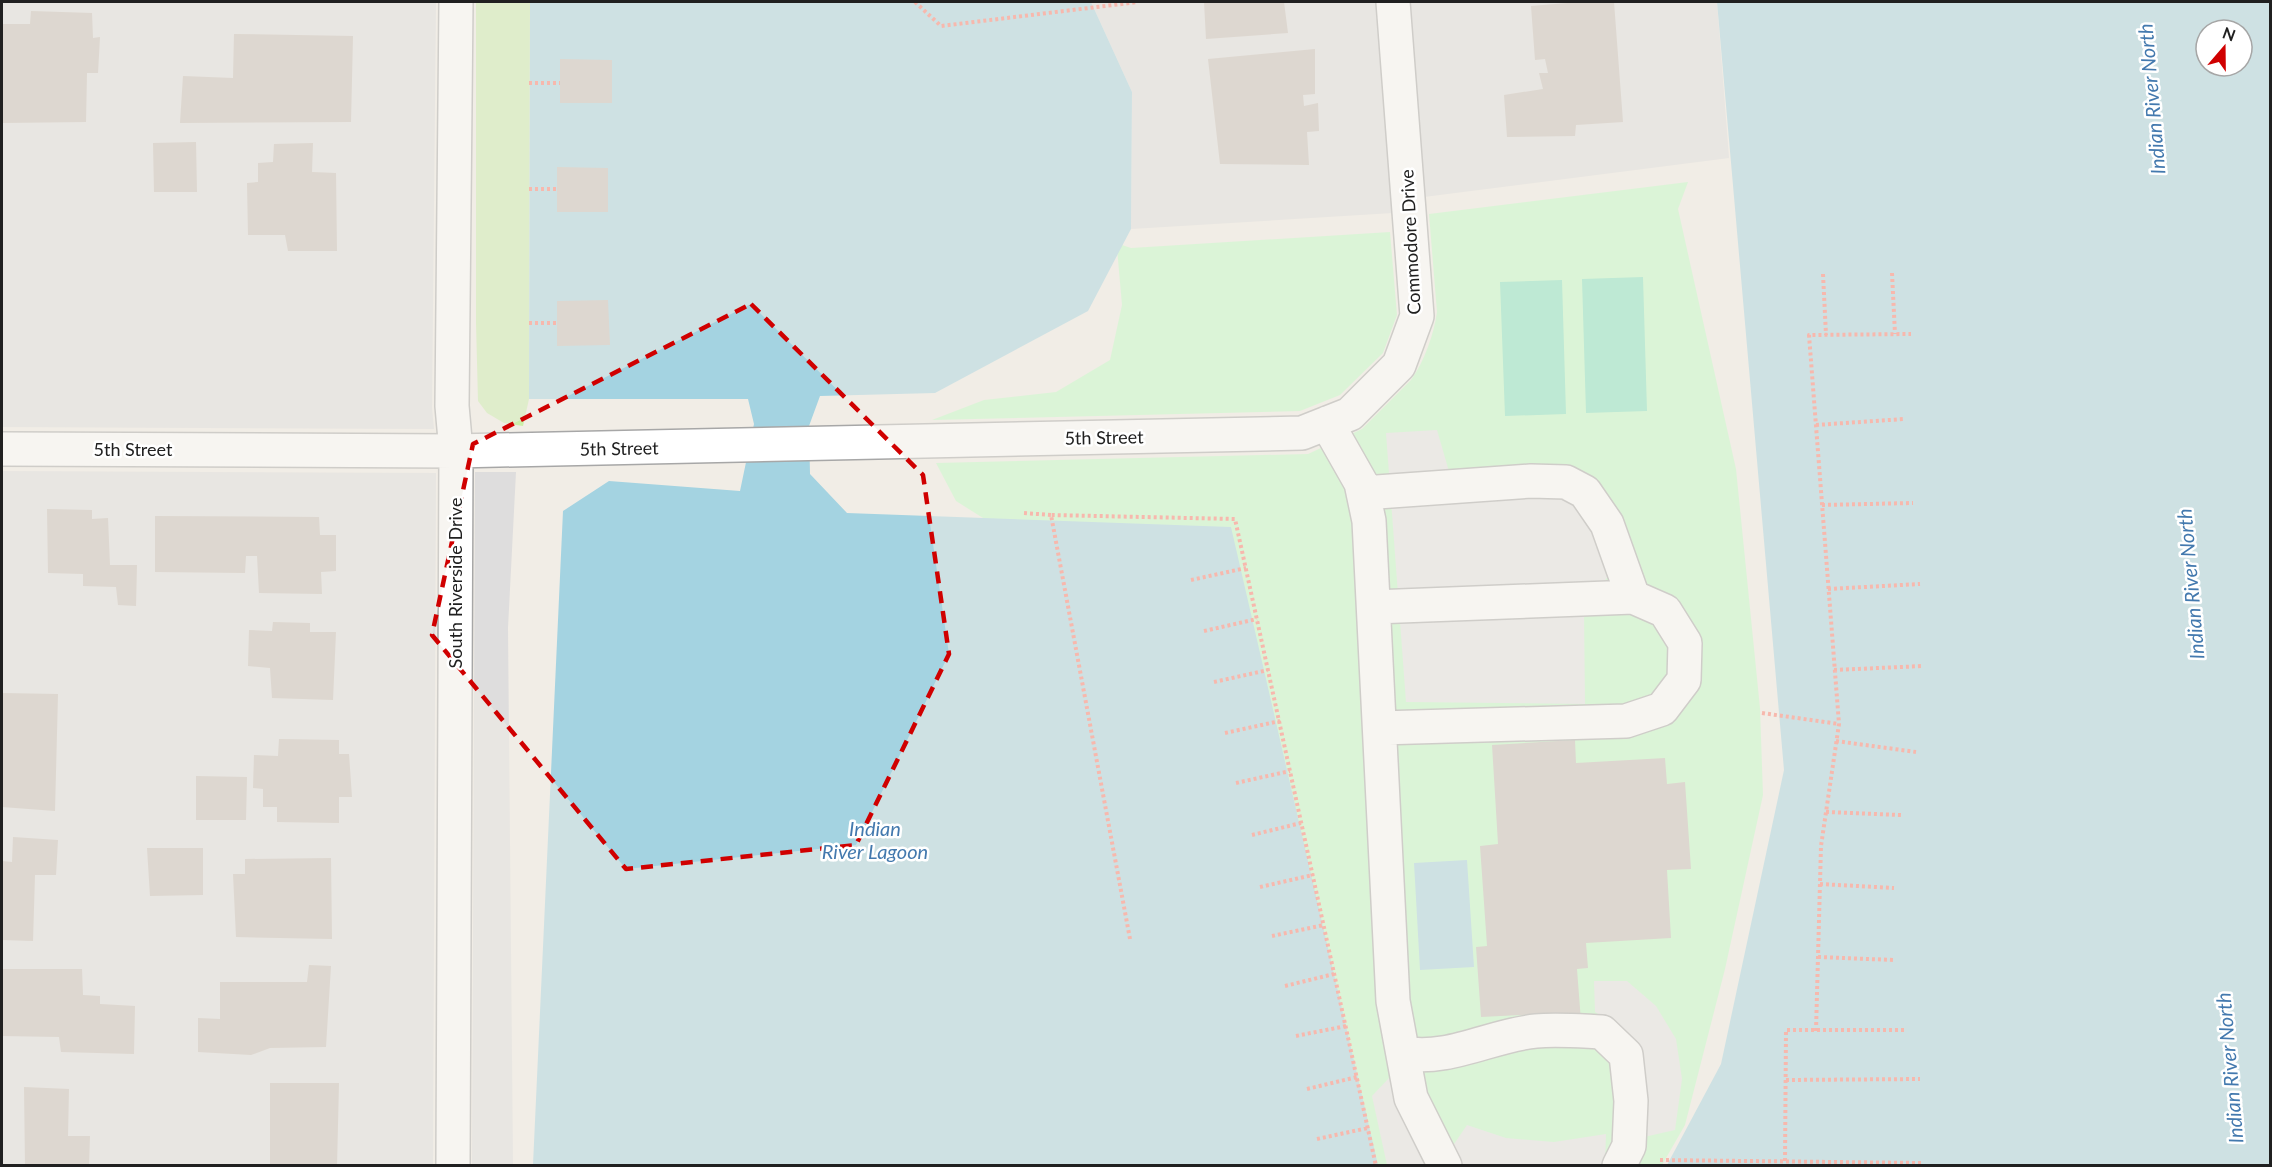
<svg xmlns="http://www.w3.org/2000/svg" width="2272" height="1167" viewBox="0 0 2272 1167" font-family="Lato,sans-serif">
<rect width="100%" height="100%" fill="#f1ede6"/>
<path fill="#dedddd" d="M 2,2 L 436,2 L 432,408 L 434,429 L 2,427 Z
M 1091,2 L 1717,2 L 1729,158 L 1408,199 L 1409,212 L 1131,229 L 1132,92 Z
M 2,471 L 436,473 L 433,1165 L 2,1166 Z
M 475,472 L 516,472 L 508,628 L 513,1165 L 472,1165 Z"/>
<path fill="#cbeeaa" d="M 476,2 L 530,2 L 529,399 L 523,426 L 504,423 L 487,413 L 478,401 L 476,323 Z"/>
<path fill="#c2fdc6" d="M 1688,182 L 1678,209 L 1736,469 L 1760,708 L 1763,795 L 1725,969 L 1685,1125 L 1662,1165 L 1355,1165 L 1018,540 L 956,501 L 936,463 L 1308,454 L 1362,429 L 1411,380 C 1424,362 1434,334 1437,312 L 1429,214 Z
M 1390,232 L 1397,315 L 1383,353 L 1340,395 L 1300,411 L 932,420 L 984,400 L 1056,392 L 1110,360 L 1122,305 L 1116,237 L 1122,245 L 1131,248 Z"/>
<path fill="#80e4be" d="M 1643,277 L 1647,411 L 1586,413 L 1582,279 Z
M 1562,280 L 1566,414 L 1505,416 L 1500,282 Z"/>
<path fill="#e4e4e4" d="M 1437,430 L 1457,499 L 1558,496 L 1578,501 L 1614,567 L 1584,612 L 1585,704 L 1406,702 L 1386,433 Z
M 1594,981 L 1627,981 L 1656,1006 L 1676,1039 L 1682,1079 L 1675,1130 L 1644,1137 L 1619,1027 L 1595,1012 Z
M 1389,1078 L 1408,1126 L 1427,1165 L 1387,1165 L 1372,1096 Z
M 1467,1125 L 1506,1138 L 1554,1142 L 1606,1134 L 1605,1165 L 1463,1165 L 1450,1150 Z"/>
<path fill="#a4d3e1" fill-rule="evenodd" d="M 530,2 L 1091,2 L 1132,92 L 1131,229 L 1088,311 L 935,393 L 820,396 L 809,426 L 810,474 L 847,513 L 1231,527 L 1378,1165 L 533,1165 L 563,511 L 609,481 L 740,491 L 754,424 L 748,399 L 529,399 Z
M 1717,2 L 2270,2 L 2270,1165 L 1667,1165 L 1721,1064 L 1784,770 ZM 2206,30 L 2242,30 L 2242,66 L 2206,66 Z
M 1467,860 L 1474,967 L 1420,970 L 1414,863 Z"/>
<path fill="#c6bdb5" d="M 1204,2 L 1284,2 L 1288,33 L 1206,39 Z
M 1579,2 L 1614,2 L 1623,122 L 1576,125 L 1575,136 L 1507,137 L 1504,95 L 1543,89 L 1539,73 L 1548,73 L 1545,59 L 1535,60 L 1531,6 Z
M 31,11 L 92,13 L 93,38 L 100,37 L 98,73 L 87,73 L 86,122 L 2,123 L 2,24 L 30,24 Z
M 234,34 L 353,36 L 351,122 L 180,123 L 183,76 L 233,78 Z
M 1315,49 L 1315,94 L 1303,95 L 1304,106 L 1318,103 L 1319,131 L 1307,132 L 1309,165 L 1220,164 L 1208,59 Z
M 560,59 L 612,60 L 612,103 L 560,103 Z
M 196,142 L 197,192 L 154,192 L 153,143 Z
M 313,143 L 312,172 L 336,173 L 337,251 L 288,251 L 285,235 L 248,235 L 247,183 L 258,182 L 258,163 L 273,162 L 274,144 Z
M 557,167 L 608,168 L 608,212 L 557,212 Z
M 608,300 L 610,345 L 557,346 L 557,301 Z
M 47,509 L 92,510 L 92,519 L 108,518 L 110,565 L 137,565 L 136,606 L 118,605 L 116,587 L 83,586 L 83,574 L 48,573 Z
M 155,516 L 319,517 L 320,535 L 336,535 L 336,571 L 321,572 L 322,594 L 259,593 L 257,556 L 246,556 L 245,573 L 155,572 Z
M 273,622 L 310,623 L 310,632 L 336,632 L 333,700 L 272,698 L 270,668 L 248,666 L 249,630 L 272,631 Z
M 2,693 L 58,694 L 55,811 L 2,807 Z
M 279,739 L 339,740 L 339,754 L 349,754 L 352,797 L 339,797 L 339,823 L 277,822 L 277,807 L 263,807 L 263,789 L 253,788 L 254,755 L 278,756 Z
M 1575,740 L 1576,763 L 1665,758 L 1667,784 L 1685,782 L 1691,869 L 1667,870 L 1671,938 L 1586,943 L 1588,968 L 1577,969 L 1581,1021 L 1544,1023 L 1543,1014 L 1481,1017 L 1476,947 L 1487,946 L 1480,846 L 1498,844 L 1492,745 Z
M 196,776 L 247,777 L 246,820 L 196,820 Z
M 13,837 L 58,840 L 56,875 L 35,875 L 33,941 L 2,940 L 2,861 L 12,862 Z
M 147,848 L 203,848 L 203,895 L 150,896 Z
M 331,858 L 332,939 L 236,937 L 233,874 L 245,874 L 245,859 Z
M 309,965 L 331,966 L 326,1047 L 270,1048 L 251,1055 L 198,1052 L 198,1018 L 220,1019 L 220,982 L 307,982 Z
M 2,969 L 82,969 L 83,995 L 100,996 L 100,1004 L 135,1006 L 134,1054 L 61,1052 L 59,1037 L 2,1036 Z
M 270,1083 L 339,1083 L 337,1166 L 270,1166 Z
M 24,1087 L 69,1089 L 68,1136 L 90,1136 L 89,1166 L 25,1165 Z"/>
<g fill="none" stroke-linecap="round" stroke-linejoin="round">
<g stroke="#a7a7a7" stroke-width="36">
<path id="minor" d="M 1327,423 L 1361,483 L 1369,521 L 1393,1001 L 1411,1098 L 1445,1166
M 2,449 L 456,451 L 1302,433 L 1350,414 L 1399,365 L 1417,316 L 1393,2
M 1363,493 L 1531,481 L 1566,482 L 1585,492 L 1607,524 L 1633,597
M 1374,607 L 1633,597 L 1665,611 L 1685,643 L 1684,680 L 1662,709 L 1626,721 L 1380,728
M 1403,1053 C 1448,1062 1492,1035 1536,1031 C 1557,1029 1580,1031 1602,1032 L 1626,1055 L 1631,1101 L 1629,1146 L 1619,1166
M 453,1166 L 456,451 L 452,406 L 456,2"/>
</g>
<path stroke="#ff7969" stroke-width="4" stroke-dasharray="3 3" stroke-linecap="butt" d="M 915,2 L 941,26 L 1138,2
M 529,83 L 560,83
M 529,189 L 557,189
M 1892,273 L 1895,334
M 1823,274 L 1826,335
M 529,323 L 557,323
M 1816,425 L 1904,419
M 1822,505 L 1913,503
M 1024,513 L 1051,515
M 1191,580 L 1246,568
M 1828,589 L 1920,584
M 1204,631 L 1257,619
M 1834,670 L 1923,666
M 1214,682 L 1268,670
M 1762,713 L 1839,724
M 1225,733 L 1280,721
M 1836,741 L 1916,752
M 1236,783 L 1290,771
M 1826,812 L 1901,815
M 1252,835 L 1301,823
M 1820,884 L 1894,888
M 1260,887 L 1313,875
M 1272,936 L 1324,925
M 1130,939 L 1051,515 L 1235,519 L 1376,1166
M 1818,957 L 1894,960
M 1285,986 L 1334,974
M 1816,1031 L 1821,846 L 1839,724 L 1809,335 L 1911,334
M 1296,1036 L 1346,1026
M 1786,1080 L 1920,1079
M 1307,1089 L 1357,1077
M 1317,1139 L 1368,1128
M 1660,1160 L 1922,1163
M 1785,1161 L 1786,1030 L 1906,1030"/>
<use href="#minor" stroke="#fff" stroke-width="33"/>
</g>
<path d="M0 0H2272V1167H0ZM 751,304 L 923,475 L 949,654 L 856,845 L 626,869 L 432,635 L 473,444 Z" fill="#f1ede6" fill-opacity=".55" fill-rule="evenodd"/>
<path fill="none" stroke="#d00000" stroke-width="4.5" stroke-dasharray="12 8" stroke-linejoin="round" d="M 751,304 L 923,475 L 949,654 L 856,845 L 626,869 L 432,635 L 473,444 Z"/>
<g text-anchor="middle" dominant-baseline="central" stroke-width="5" stroke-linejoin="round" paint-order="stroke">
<g font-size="18" fill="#202020" stroke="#fff">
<text transform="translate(1410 242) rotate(-93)">Commodore Drive</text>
<text transform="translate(1104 437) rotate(-1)">5th Street</text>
<text transform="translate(619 448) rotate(-1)">5th Street</text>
<text x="133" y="449">5th Street</text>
<text transform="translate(455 583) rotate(-90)">South Riverside Drive</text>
</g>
<g font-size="20" font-style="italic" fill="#4379ae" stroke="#fff">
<text transform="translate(2151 99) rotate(-95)">Indian River North</text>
<text transform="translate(2190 584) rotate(-95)">Indian River North</text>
<text x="875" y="828">Indian<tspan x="875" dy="23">River Lagoon</tspan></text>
<text transform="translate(2229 1068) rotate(-95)">Indian River North</text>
</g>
</g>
<rect width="2272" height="1167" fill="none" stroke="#202020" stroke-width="6"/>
<g transform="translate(2224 48) rotate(20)"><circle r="28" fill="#ffffff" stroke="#a6a6a6" stroke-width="1.5"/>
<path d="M0-4.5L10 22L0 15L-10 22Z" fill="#d00000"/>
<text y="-9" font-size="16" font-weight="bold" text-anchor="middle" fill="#202020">N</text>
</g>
</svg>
